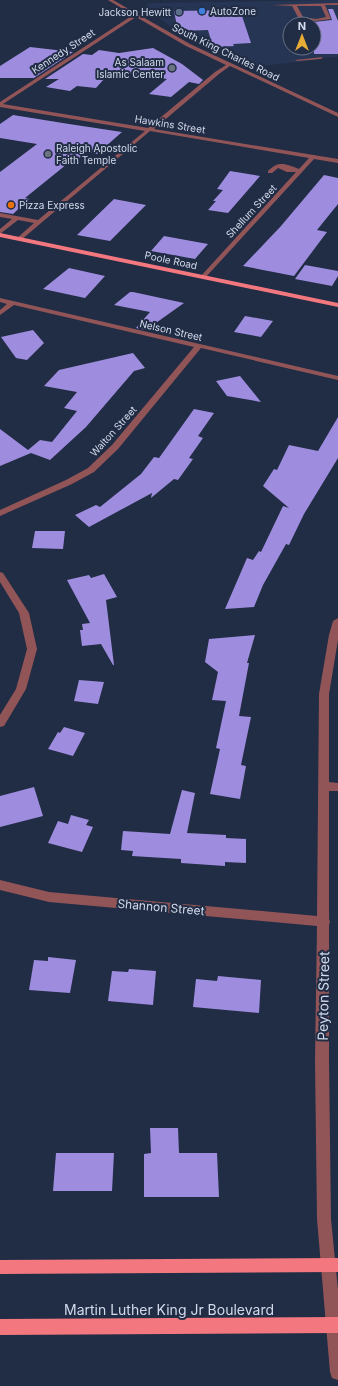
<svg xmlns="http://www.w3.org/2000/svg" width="338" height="1386" viewBox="0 0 338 1386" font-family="Inter,sans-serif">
<rect width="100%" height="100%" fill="#212c45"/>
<path fill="#273554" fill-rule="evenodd" d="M 338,0 L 338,57 L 316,58 L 316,60 L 251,67 L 172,27 L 147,10 L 147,4 L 150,3 ZM 290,24 L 314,24 L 314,48 L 290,48 Z"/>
<path fill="#9e8dde" d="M 328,9 L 333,9 L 338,21 L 338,54 L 314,54 L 314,22 L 332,20 Z
M 240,10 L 251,43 L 233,44 L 234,46 L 216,47 L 215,44 L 212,44 L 208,30 L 178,31 L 174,11 Z
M 30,47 L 73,52 L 34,78 L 0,78 L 0,66 Z
M 153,48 L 182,64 L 203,80 L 199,84 L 189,82 L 171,97 L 149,94 L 167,79 L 116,72 L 104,79 L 96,88 L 77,86 L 70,91 L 46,87 L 59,79 L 45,79 L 83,54 L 92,55 L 99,50 L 119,53 Z
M 13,115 L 69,124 L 122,132 L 97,154 L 87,152 L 76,161 L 72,160 L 25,198 L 29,199 L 13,214 L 0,212 L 0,172 L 37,144 L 0,138 L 0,124 Z
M 230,171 L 260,176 L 228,213 L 208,210 L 216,201 L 213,201 L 223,190 L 217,189 Z
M 324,175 L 338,178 L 338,204 L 317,230 L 327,232 L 294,276 L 243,266 L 281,226 Z
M 114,199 L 146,205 L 110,241 L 77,235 Z
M 164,236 L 208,244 L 195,259 L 151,251 Z
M 305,265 L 338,271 L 338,276 L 332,286 L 295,279 Z
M 69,268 L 105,276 L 85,298 L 43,289 Z
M 130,292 L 133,292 L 184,303 L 146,330 L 136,328 L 150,312 L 114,305 Z
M 245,316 L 273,321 L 261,337 L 234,332 Z
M 33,330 L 44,343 L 27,360 L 16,358 L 1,337 Z
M 133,353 L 145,368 L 134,371 L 86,427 L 50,460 L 31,453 L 0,466 L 0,429 L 28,450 L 40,440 L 52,442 L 77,411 L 64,408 L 77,392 L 44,386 L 59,370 Z
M 240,376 L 261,402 L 227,396 L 216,381 Z
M 194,409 L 214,413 L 198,436 L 203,438 L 189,458 L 193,459 L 178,480 L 174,479 L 151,498 L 152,493 L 89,527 L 75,515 L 96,505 L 100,507 L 141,474 L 154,457 L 159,458 Z
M 338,417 L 338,458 L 304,514 L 289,545 L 286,544 L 263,585 L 254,607 L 225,609 L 247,558 L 253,560 L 259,551 L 261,552 L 283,506 L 289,508 L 263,486 L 274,469 L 277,470 L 289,445 L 318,451 Z
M 35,531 L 65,531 L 63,549 L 32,548 Z
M 104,574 L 117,597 L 106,600 L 114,665 L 113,665 L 101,644 L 82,646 L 80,630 L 83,630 L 82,624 L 90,623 L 67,580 L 89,575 L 91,578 Z
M 255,635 L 247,663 L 249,663 L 239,716 L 251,717 L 241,765 L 246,766 L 240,799 L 210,794 L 220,749 L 216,748 L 226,701 L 212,700 L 218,672 L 205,662 L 209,639 Z
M 79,680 L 104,682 L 98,704 L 74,701 Z
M 64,727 L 85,733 L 73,756 L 48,749 L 58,732 L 60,733 Z
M 34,787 L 43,816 L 0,827 L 0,796 Z
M 182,790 L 195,793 L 187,833 L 226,835 L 226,838 L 246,839 L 246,863 L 225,862 L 225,866 L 181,863 L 181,859 L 132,856 L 133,851 L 121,850 L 123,831 L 170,834 Z
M 71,815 L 89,820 L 86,825 L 93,827 L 82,852 L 48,843 L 58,821 L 68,824 Z
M 48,957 L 76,960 L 70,993 L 29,990 L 34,960 L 48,961 Z
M 129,969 L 156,971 L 153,1005 L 108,1001 L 112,971 L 128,972 Z
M 218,976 L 261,980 L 259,1013 L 193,1007 L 196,979 L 217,981 Z
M 150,1128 L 178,1128 L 179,1153 L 217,1153 L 219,1197 L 144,1197 L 144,1154 L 151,1153 Z
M 56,1153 L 114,1153 L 112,1191 L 53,1191 Z"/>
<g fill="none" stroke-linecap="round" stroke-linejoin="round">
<path fill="#915557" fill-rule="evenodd" d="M 108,0 L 113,0 L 190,44 L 338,113 L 338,117 L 336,116 L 230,66 L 219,74 L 154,129 L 338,159 L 338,163 L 314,159 L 205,278 L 200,277 L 296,172 L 287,172 L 278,168 L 272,173 L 268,173 L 268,171 C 279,160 286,164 299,169 L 309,158 L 150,131 L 21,240 L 16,239 L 34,223 L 18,220 L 0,234 L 0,229 L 12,219 L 0,217 L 0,213 L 38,220 L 145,131 L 0,107 L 0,102 L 133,15 ZM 136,17 L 186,46 L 226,65 L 215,72 L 148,128 L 3,104 Z
M 338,3 L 338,5 L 325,5 L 331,19 L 316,21 L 299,19 L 292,6 L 272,5 ZM 297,6 L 321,6 L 326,17 L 316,19 L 303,17 Z
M 323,57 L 321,59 L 297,61 L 295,60 Z
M 0,298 L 338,376 L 338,380 L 201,348 L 118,449 L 94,472 L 72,484 L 0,516 L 0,510 L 66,480 L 88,468 L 112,445 L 194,347 L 14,305 L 0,315 L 0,310 L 7,304 L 0,302 Z
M 0,572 L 3,573 L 29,613 L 37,649 L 26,689 L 4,726 L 0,727 L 0,715 L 16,689 L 27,649 L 19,613 L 0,582 Z
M 338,618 L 338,640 L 329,694 L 329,782 L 338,783 L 338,791 L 329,791 L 329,919 L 330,922 L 329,925 L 329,1061 L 331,1219 L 338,1290 L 338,1380 L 332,1378 L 330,1372 L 317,1219 L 315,1061 L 317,926 L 49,902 L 0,890 L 0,880 L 49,892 L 317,916 L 319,694 L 329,635 L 333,621 Z"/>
<path fill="#f2777e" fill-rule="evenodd" d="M 0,233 L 338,303 L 338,307 L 0,237 Z
M 338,1258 L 338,1272 L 0,1274 L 0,1260 Z
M 338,1317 L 338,1333 L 0,1335 L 0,1319 Z"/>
</g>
<circle fill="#3f7fe0" stroke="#212c45" stroke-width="1.5" cx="202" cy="11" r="4"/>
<circle fill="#5c6f8a" stroke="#212c45" stroke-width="1.5" cx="179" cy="12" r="4"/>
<g fill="#6b7280" stroke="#212c45" stroke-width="1.5">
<circle cx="172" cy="68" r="4"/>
<circle cx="48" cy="154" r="4"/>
</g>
<circle fill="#e8710a" stroke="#212c45" stroke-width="1.5" cx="11" cy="205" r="4"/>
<g text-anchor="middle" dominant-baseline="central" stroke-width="4" stroke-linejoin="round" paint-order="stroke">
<g font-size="10" fill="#d2daeb" stroke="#212c45" text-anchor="start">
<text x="210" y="11">AutoZone</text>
<text x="171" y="12" text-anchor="end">Jackson Hewitt</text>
<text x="164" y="62" text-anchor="end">As Salaam<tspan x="164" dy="12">Islamic Center</tspan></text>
<text x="56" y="148">Raleigh Apostolic<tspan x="56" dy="12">Faith Temple</tspan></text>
<text x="19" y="205">Pizza Express</text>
</g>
<g font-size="10" fill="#d2daeb" stroke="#212c45">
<text transform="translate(63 51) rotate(-33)">Kennedy Street</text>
<text transform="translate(226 52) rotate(26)">South King Charles Road</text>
<text transform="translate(170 124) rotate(9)">Hawkins Street</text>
<text transform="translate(251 211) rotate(-47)">Shellum Street</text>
<text transform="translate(171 260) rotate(12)">Poole Road</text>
<text transform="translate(171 330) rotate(13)">Nelson Street</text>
<text transform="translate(113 431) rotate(-48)">Walton Street</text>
</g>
<g font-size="12" fill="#d2daeb" stroke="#212c45">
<text transform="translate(161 907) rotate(5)">Shannon Street</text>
</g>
<g font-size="14" fill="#d2daeb" stroke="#212c45">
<text transform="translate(323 996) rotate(-89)">Peyton Street</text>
<text x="169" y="1309">Martin Luther King Jr Boulevard</text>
</g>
</g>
<g transform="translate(302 36)"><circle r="19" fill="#212c45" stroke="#687287"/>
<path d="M0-3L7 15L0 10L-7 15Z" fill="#e7ac37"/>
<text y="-6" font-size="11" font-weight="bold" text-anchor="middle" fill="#d2daeb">N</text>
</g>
</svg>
